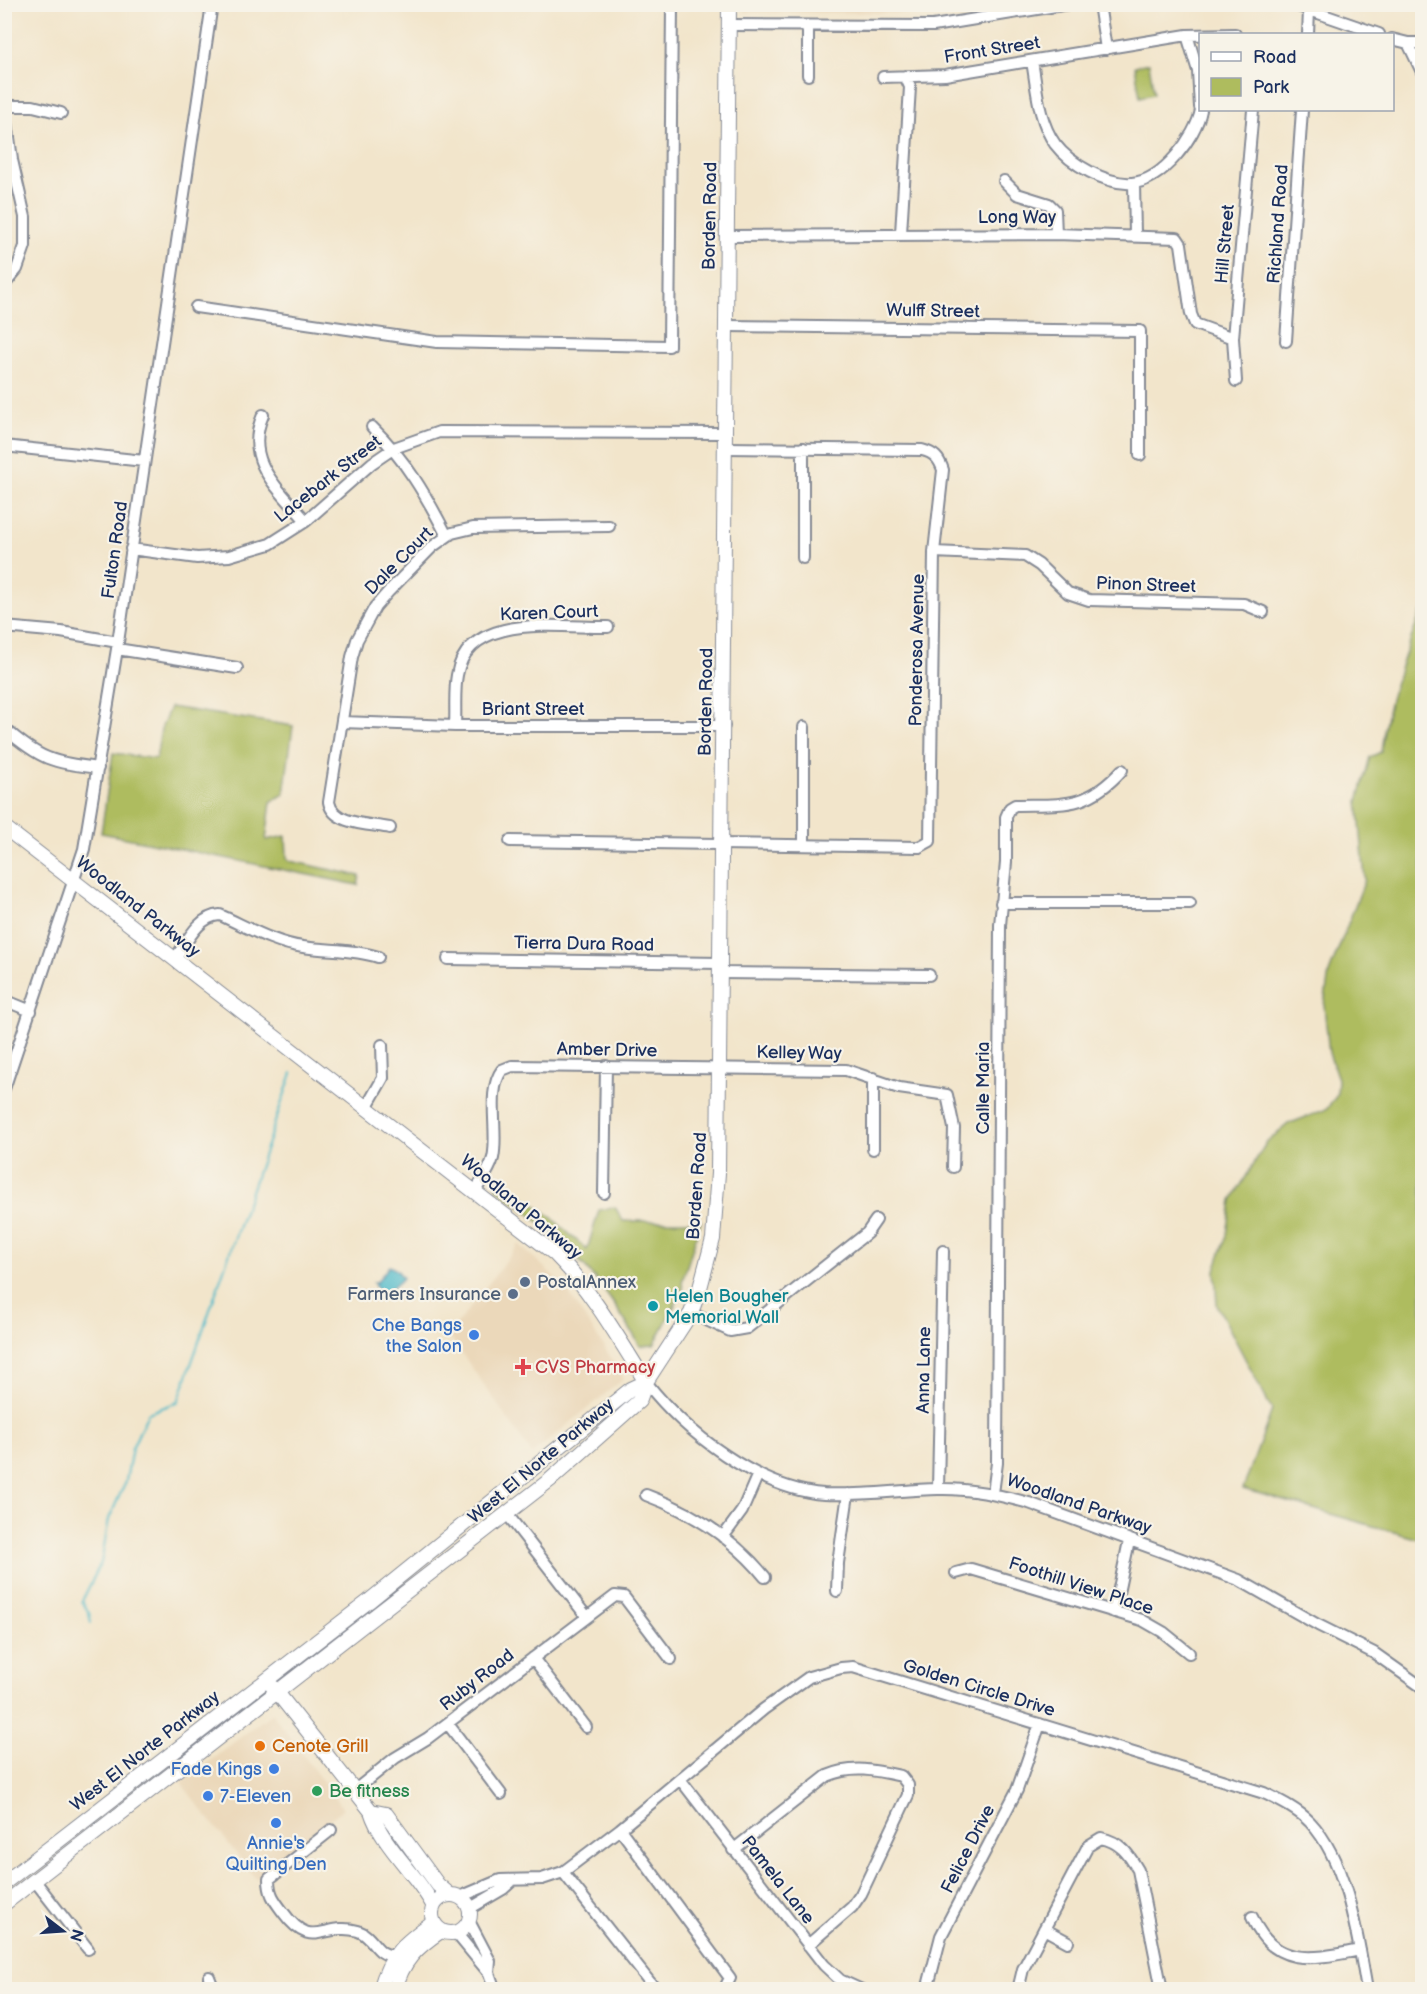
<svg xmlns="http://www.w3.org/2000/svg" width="1427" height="1994" viewBox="0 0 1427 1994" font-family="'Balsamiq Sans',sans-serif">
<rect width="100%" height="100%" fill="#f7f3e8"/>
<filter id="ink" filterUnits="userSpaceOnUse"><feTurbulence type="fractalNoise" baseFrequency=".0167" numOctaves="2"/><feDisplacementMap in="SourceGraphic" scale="12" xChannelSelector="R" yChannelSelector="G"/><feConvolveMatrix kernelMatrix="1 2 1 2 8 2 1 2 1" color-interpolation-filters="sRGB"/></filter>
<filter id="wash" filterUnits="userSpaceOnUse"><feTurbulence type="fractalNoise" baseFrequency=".008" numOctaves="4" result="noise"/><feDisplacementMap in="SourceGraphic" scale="24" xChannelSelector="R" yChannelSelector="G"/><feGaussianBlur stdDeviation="1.35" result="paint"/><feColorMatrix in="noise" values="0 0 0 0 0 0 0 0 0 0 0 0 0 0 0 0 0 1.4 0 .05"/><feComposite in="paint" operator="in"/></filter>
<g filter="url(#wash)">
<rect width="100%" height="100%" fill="#f2e5cb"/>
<path fill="#ebd8ba" d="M 744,5 L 744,4 L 991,5 L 913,13 L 744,12 Z
M 519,1244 L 564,1286 L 623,1376 L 622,1380 L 532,1454 L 449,1335 Z
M 272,1713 L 343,1809 L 256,1879 L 181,1783 Z"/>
<path fill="#aebc5e" stroke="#64765e" stroke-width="1.5" d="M 1149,63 L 1154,94 L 1140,97 L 1135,66 Z
M 1422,610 L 1422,1540 L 1243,1489 L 1272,1410 L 1217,1305 L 1215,1270 L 1227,1235 L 1232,1200 L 1266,1143 L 1288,1124 L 1327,1109 L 1337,1095 L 1338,1079 L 1329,1053 L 1324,1005 L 1329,973 L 1365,880 L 1358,801 L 1370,757 L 1381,752 C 1386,703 1404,656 1422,610 Z
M 170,707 L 293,726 L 284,794 L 271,802 L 266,840 L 286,836 L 287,858 L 290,861 L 360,876 L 358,885 L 101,833 L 113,753 L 156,759 L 161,729 Z
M 495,1176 L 550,1216 L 587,1250 L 599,1210 L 615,1207 L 623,1221 L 701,1221 L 682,1282 L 683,1289 L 654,1345 L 640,1346 C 600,1275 562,1237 497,1189 Z"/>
<path fill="#4ebac9" stroke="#347494" stroke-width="1.5" d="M 389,1266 L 397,1270 L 403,1278 L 386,1294 L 378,1291 L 373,1282 L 377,1282 Z"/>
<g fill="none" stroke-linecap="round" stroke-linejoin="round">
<path stroke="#4ebac9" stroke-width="2" d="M 91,1623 L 89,1613 L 82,1601 L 101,1563 L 109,1519 L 126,1481 L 132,1448 L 148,1413 L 178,1402 L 292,1073"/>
</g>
</g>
<g filter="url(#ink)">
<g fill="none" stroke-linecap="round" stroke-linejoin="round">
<g stroke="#868a94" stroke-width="14">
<path id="minor" d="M 1099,4 L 1106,49
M 1292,4 L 1379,34
M 729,25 L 933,26 L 1068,4
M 808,26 L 808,75
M 1308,34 L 1309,11
M 1187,35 L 1198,71 L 1200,107
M 1392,39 L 1408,43 L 1422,43
M 1408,43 L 1422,72
M 1032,61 C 1037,89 1038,120 1055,144 C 1070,164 1107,185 1132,183 C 1162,181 1196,137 1201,110
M 883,77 L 945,75 L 1187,35 L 1235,34
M 4,100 L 12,160 L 25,217 L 25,246 L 17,269 L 4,285
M 4,106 L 33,106 L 61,113
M 1004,181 L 1017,194 L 1049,204 L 1055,210 L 1056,234
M 1134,183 L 1135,235
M 901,233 L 910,87 L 905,76
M 727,236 L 1056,234 L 1177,238 L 1181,244 L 1191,314 L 1195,324 L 1233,338
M 196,307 L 437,342 L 669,346 L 672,4
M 726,326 L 1140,331 L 1140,455
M 1286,341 L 1302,110
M 1236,381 L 1233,338 L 1253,110
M 263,415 C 243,461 278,488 306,521
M 372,427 C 405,459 426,495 447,536
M 4,446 L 144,461
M 131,549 L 197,558 L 229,556 L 270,544 L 306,521 L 372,463 L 394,448 L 439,432 L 726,433
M 934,552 L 1025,556 L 1039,565 L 1068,593 L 1089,600 L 1244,604 L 1263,612
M 803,558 L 803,448
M 4,627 L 61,632 L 118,642
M 117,649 L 237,668
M 342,722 L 455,726 L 724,726
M 455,726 C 456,710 454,691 457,675 C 468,611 561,628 608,627
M 4,728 C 41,760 51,762 98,768
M 390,828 C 371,824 333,825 329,802 L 352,657 L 357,640 L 375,607 L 389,591 L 432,547 L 452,533 L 473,528 L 609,526
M 510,841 L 919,847 L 930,841 L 934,552 L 943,470 C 939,458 934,453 922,450 L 726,448
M 804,845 L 804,727
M 1001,903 L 1190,903
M 175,959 C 187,942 198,916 220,915 C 247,927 274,943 303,947 C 329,951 353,949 378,957
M 448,959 L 721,963
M 720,973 L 929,975
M 4,1000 L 31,1011
M 4,1089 L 84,849 L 117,649 L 212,4
M 367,1106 L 383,1078 L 382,1045
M 873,1149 L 873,1078
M 475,1191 C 482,1180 490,1170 493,1158 C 499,1133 486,1091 502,1070 L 512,1066 L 846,1070 L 899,1088 L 947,1095 L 954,1128 L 953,1167
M 604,1193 L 606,1066
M 691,1313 L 730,1331 L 747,1328 L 867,1233 L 876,1220
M 646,1382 C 685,1432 758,1489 824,1494 C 862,1496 900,1490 938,1489 C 970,1488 999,1495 1029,1503 L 1239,1580 L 1318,1625 L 1374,1653 L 1422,1687
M 938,1489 L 943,1251
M 993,1493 L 997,1463 L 1000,925 L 1006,862 L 1006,817 L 1010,808 L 1015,805 C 1064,804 1087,809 1122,770
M 646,1495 C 692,1512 734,1539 765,1577
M 507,1514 L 587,1617
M 723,1537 L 742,1511 L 758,1474
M 956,1573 L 971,1569 L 1142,1620 L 1163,1632 L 1189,1653
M 837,1591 L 838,1563 L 848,1494
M 1114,1612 L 1129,1541
M 533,1658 L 586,1727
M 448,1724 L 501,1794
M 680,1779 L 824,1965 L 840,1980 L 862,1990
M 354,1791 L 395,1758 L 428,1738 L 615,1596 L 624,1597 L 671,1659
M 620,1829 L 730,1978 L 724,1990
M 331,1830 L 269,1879 C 269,1894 274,1900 283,1912 C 313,1953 323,1921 358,1931 C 374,1936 376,1957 394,1955
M 733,1850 L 827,1776 C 852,1765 875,1770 901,1776 L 908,1785 L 908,1795 L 861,1894 L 852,1907 L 808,1945
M 563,1872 L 656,1990
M 35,1881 L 88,1949
M 460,1897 L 500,1880 L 542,1879 L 563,1872 L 620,1829 L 764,1709 L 809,1677 L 841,1668 L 853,1667 L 1264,1793 C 1280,1801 1297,1809 1310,1822 C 1347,1861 1358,1938 1367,1990
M 469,1909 L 503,1889 L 513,1880
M 1252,1917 C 1274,1969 1314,1959 1360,1950
M 469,1921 L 490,1961 L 489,1973 L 495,1990
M 1044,1929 L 1068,1942
M 456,1933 L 489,1973
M 209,1977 L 214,1990
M 927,1990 L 941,1936 L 1017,1790 L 1040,1724
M 1018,1990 L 1023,1969 L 1088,1846 L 1101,1838 C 1120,1842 1128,1853 1138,1870 L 1162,1990"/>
</g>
<g stroke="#868a94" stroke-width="16">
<path id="major" d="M 4,827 L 555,1254 C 592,1291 618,1338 646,1382
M 272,1686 L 371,1811 C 382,1846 416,1873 433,1905
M 371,1811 L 386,1814 L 438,1885 L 450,1895
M 4,1883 L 369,1601 L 631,1389 L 646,1382
M432 1914a19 19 0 1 1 38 0a19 19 0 1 1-38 0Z
M 4,1904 L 550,1480 L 639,1401 L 646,1382 L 691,1313 L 700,1288 L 713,1239 L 718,1173 L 729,4
M 380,1990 C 390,1954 404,1943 433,1922
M 395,1990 C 402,1961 417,1947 441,1931"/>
</g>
<use href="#minor" stroke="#fff" stroke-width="10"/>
<use href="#major" stroke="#fff" stroke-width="14"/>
</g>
</g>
<g fill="#5c6f8a" stroke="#f7f3e8" stroke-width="2">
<circle cx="525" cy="1282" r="6"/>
<circle cx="513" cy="1294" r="6"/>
</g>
<circle fill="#0f9aa8" stroke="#f7f3e8" stroke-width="2" cx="653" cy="1306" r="6"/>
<g fill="#3f7fe0" stroke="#f7f3e8" stroke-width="2">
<circle cx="474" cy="1335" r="6"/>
<circle cx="274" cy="1769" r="6"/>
<circle cx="208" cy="1796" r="6"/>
<circle cx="276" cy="1823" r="6"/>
</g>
<path fill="#e0444e" stroke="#f7f3e8" stroke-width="2" d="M520 1358h6v6h6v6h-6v6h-6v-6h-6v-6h6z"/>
<circle fill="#e8710a" stroke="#f7f3e8" stroke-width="2" cx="260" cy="1746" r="6"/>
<circle fill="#2e9e5b" stroke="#f7f3e8" stroke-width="2" cx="317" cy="1791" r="6"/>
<g text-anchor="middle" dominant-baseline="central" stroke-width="4.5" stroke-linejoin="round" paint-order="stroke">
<g font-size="18" fill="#1b2f5e" stroke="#f7f3e8">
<text transform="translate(992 50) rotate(-9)">Front Street</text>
<text transform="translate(710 216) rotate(-89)">Borden Road</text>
<text x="1017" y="217">Long Way</text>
<text transform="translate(1278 224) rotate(-86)">Richland Road</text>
<text transform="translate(1225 244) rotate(-85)">Hill Street</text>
<text transform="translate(933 311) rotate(1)">Wulff Street</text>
<text transform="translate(328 479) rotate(-38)">Lacebark Street</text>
<text transform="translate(115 550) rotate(-82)">Fulton Road</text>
<text transform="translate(399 561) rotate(-45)">Dale Court</text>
<text transform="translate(1146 585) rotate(2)">Pinon Street</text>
<text transform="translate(549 613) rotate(-2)">Karen Court</text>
<text transform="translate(917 650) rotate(-89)">Ponderosa Avenue</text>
<text transform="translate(706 702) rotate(-89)">Borden Road</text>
<text x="533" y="709">Briant Street</text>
<text transform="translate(138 907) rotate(38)">Woodland Parkway</text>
<text transform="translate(584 944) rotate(1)">Tierra Dura Road</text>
<text transform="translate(607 1050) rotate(1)">Amber Drive</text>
<text transform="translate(799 1053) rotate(1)">Kelley Way</text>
<text transform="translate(983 1088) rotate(-90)">Calle Maria</text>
<text transform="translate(697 1186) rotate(-86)">Borden Road</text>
<text transform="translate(521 1207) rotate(40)">Woodland Parkway</text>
<text transform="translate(924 1370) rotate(-89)">Anna Lane</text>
<text transform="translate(541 1461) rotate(-40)">West El Norte Parkway</text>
<text transform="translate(1079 1504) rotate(19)">Woodland Parkway</text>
<text transform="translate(1081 1586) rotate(18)">Foothill View Place</text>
<text transform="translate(477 1680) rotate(-38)">Ruby Road</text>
<text transform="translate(979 1688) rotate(17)">Golden Circle Drive</text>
<text transform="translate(145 1751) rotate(-38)">West El Norte Parkway</text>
<text transform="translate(968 1849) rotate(-63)">Felice Drive</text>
<text transform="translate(778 1880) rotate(52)">Pamela Lane</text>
</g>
<g font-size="18" fill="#4e5e75" stroke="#f7f3e8" text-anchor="start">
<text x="537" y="1282">PostalAnnex</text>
<text x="501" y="1294" text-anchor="end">Farmers Insurance</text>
</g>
<g font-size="18" fill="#0d838f" stroke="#f7f3e8" text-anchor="start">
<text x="665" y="1296">Helen Bougher<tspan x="665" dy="21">Memorial Wall</tspan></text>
</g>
<g font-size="18" fill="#366cbe" stroke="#f7f3e8" text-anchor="end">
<text x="462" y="1325">Che Bangs<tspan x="462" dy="21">the Salon</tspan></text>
<text x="262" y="1769">Fade Kings</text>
<text x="220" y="1796" text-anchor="start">7-Eleven</text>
<text x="276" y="1843" text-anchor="middle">Annie's<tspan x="276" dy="21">Quilting Den</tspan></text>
</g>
<g font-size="18" fill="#be3a42" stroke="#f7f3e8" text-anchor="start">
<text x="535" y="1367">CVS Pharmacy</text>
</g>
<g font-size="18" fill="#c56008" stroke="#f7f3e8" text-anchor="start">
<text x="272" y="1746">Cenote Grill</text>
</g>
<g font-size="18" fill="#27864d" stroke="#f7f3e8" text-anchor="start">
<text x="329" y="1791">Be fitness</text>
</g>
</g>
<rect width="1427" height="1994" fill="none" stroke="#f7f3e8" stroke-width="24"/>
<rect x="1199" y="33" width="195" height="78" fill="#f7f3e8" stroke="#9fa5b1" stroke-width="1.5"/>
<rect x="1211" y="52" width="30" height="9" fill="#ffffff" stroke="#9fa5b1" stroke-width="1.5"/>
<text x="1253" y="63" font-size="18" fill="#1b2f5e">Road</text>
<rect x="1211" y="78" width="30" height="18" fill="#aebc5e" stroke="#9fa5b1" stroke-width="1.5"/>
<text x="1253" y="93" font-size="18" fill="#1b2f5e">Park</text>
<g transform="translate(63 1931) rotate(107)" stroke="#f7f3e8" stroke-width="4.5" paint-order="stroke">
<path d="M0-4.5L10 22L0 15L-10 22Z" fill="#1b2f5e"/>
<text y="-9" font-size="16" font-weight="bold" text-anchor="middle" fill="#1b2f5e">N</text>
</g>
</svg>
